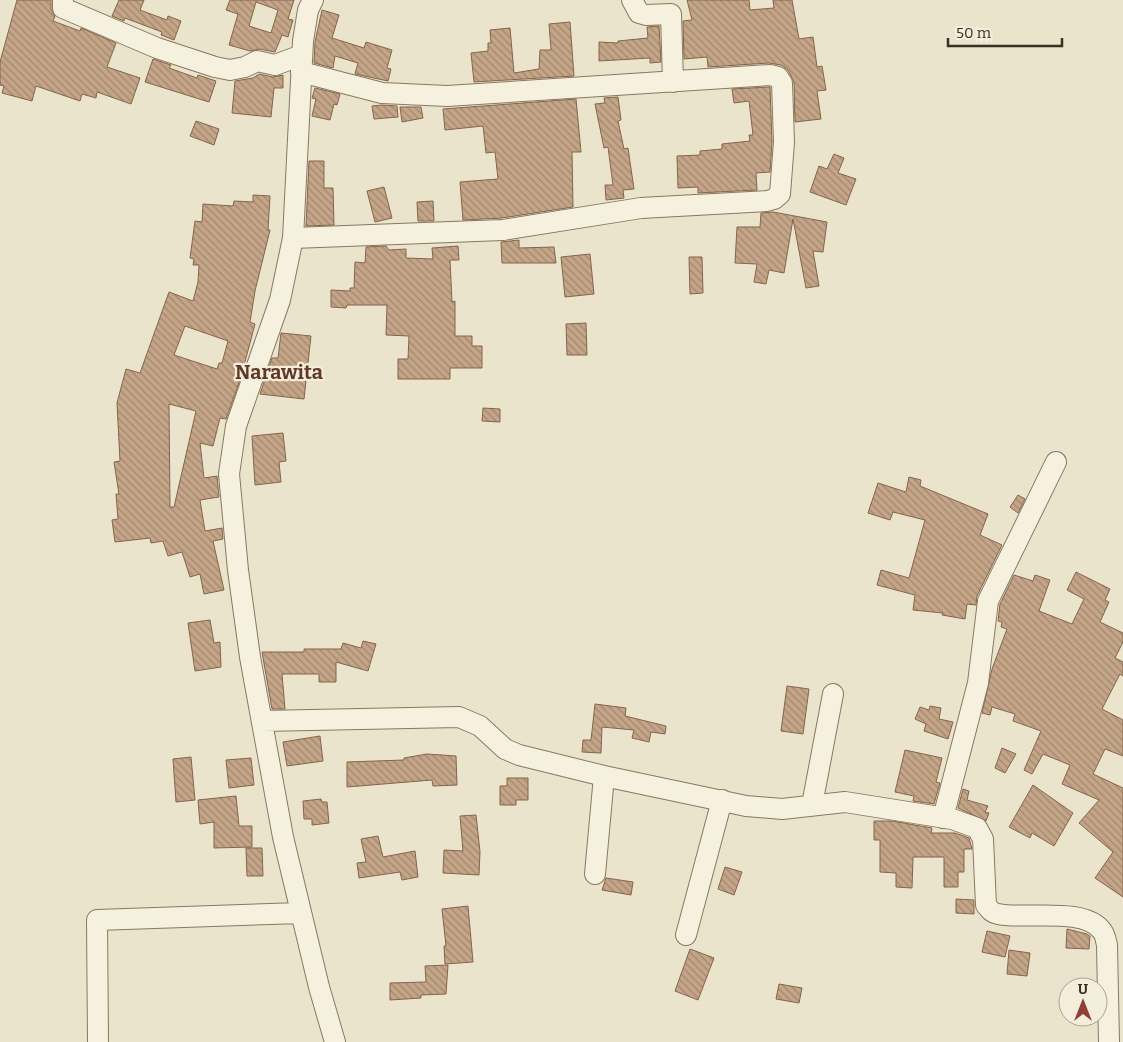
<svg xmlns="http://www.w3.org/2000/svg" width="1123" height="1042" viewBox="0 0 1123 1042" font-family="Bitter,serif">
<defs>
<pattern id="building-back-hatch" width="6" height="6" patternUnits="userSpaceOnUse" patternTransform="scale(1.25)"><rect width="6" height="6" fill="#c5a587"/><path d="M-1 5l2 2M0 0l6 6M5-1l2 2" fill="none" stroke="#a1876e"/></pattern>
</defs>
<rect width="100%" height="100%" fill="#ebe4cc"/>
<path fill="url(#building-back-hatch)" stroke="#83654a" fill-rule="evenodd" d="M 17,0 L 51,0 L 51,9 L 55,16 L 53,21 L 80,31 L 81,28 L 116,43 L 107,67 L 140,78 L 131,104 L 97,92 L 96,98 L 82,94 L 80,101 L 36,86 L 32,101 L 2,93 L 4,86 L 0,85 L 0,62 Z
M 119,0 L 144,0 L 140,10 L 167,20 L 168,16 L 181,21 L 174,40 L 161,35 L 162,32 L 125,18 L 124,21 L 112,16 Z
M 230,0 L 294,0 L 288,19 L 293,20 L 288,37 L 282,35 L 275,52 L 259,49 L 250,51 L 229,45 L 238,14 L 226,10 ZM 256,2 L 278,10 L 271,33 L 249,26 Z
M 687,0 L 749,0 L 750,10 L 774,8 L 773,0 L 792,0 L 799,39 L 813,37 L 817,67 L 822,66 L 826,90 L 817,91 L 821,119 L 795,122 L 794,82 L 788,70 L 781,65 L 769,63 L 708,67 L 707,57 L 684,59 L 683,21 L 692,20 Z
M 322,10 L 339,15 L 332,38 L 364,48 L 366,42 L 392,50 L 387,68 L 391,69 L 388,81 L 355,74 L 358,63 L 335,56 L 333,68 L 314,63 L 315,42 Z
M 570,22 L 574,76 L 474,82 L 471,53 L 488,51 L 488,43 L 491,43 L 490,30 L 510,28 L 514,73 L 539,69 L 540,50 L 551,50 L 549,24 Z
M 659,26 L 661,62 L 650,63 L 650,58 L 599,61 L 599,42 L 618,43 L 618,41 L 648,38 L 647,27 Z
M 153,59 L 171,65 L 169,68 L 197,78 L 198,75 L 216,81 L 209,102 L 145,82 Z
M 259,74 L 273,77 L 283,75 L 283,88 L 274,88 L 271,117 L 232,113 L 235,81 L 253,78 Z
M 770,87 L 772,142 L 770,172 L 756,173 L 757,190 L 698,193 L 698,187 L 678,188 L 677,156 L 700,155 L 700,151 L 722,149 L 722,144 L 750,141 L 749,135 L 753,135 L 749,101 L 734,103 L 732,89 Z
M 315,88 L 340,94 L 337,105 L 334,104 L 330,120 L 312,116 L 316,99 L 312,98 Z
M 618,97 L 621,120 L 618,121 L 624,149 L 628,148 L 634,189 L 623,190 L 624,198 L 606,200 L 605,185 L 613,185 L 608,147 L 604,148 L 595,104 L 605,103 L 604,98 Z
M 576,99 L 581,152 L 572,152 L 573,207 L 502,218 L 463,220 L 460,182 L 498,179 L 495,152 L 486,153 L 483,126 L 445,130 L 443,109 Z
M 382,105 L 397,106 L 398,117 L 374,119 L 372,106 Z
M 400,107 L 421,107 L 423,118 L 402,122 Z
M 196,121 L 219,129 L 214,145 L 190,136 Z
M 834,154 L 844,158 L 838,173 L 856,179 L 846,205 L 810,192 L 819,166 L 827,169 Z
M 309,161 L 324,161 L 324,188 L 333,188 L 334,225 L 306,226 Z
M 384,187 L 392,218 L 375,222 L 367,191 Z
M 253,195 L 270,196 L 268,230 L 270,230 L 255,291 L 250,322 L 255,324 L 241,377 L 226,419 L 220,418 L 213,446 L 200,443 L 204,478 L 217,476 L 219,497 L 200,500 L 205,531 L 222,528 L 223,539 L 213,541 L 224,590 L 204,594 L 200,574 L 190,577 L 182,552 L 168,556 L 163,541 L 151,543 L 150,538 L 115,542 L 112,520 L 118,519 L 116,494 L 119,494 L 114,462 L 120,461 L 117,403 L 126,369 L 140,373 L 169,292 L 193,301 L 198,282 L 199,265 L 193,265 L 194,259 L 190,258 L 195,221 L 202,222 L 203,204 L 233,206 L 234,201 L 253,202 ZM 185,326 L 228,341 L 222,363 L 219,363 L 217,369 L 174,355 ZM 169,404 L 196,411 L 174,507 L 170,507 Z
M 433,201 L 434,221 L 418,221 L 417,202 Z
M 773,212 L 827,222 L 823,252 L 813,251 L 819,286 L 806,288 L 793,219 L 784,273 L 769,270 L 766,284 L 754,282 L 757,264 L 735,263 L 737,227 L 760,227 L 761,213 Z
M 519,240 L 519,248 L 554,247 L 556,263 L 502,263 L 501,242 Z
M 386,246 L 389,250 L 406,249 L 406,258 L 433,259 L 432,248 L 458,246 L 459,260 L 450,260 L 452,302 L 455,301 L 455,336 L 472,336 L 472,346 L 482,346 L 482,368 L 450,368 L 450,379 L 398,379 L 398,359 L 408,359 L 409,336 L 386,335 L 387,305 L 347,305 L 346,308 L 331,307 L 331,290 L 350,291 L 350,288 L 354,288 L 355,262 L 365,263 L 366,247 Z
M 590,254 L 594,294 L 565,297 L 561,257 Z
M 689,257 L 702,257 L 703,293 L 690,294 Z
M 586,323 L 587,355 L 567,355 L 566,324 Z
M 281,333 L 311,336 L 304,399 L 260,394 L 272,358 L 278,358 Z
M 483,408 L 500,409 L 500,422 L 482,421 Z
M 283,433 L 286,461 L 279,462 L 281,482 L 255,485 L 252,436 Z
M 909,477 L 921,480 L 920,486 L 988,514 L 980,535 L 1002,545 L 977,596 L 976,605 L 967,604 L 965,619 L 942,615 L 943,613 L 913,610 L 915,595 L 877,585 L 881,570 L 909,578 L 925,520 L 893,512 L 890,520 L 868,513 L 878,483 L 906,492 Z
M 1018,495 L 1025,499 L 1018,513 L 1010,507 Z
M 1076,572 L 1110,589 L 1105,600 L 1109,602 L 1100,622 L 1123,633 L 1123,642 L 1115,658 L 1123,662 L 1123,676 L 1120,674 L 1102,709 L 1123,720 L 1123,756 L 1105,749 L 1093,774 L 1123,788 L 1123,897 L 1095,878 L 1113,852 L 1079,823 L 1099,800 L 1062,784 L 1070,765 L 1043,754 L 1032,774 L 1024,770 L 1041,731 L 1013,721 L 1015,714 L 992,707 L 990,715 L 982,713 L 992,669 L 1007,629 L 1001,627 L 1002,622 L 998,621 L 1000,604 L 1014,575 L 1033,581 L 1035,575 L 1050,580 L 1039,611 L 1072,624 L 1084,599 L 1067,590 Z
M 210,620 L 214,643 L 220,642 L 221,667 L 195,671 L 188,623 Z
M 363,641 L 376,644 L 368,671 L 336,662 L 336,682 L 319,682 L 319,674 L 282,674 L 285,709 L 272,709 L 262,652 L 304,652 L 304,649 L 341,649 L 343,643 L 361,648 Z
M 787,686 L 809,689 L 803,734 L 781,731 Z
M 595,704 L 626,708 L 625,716 L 666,726 L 665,734 L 651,732 L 649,742 L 632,738 L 634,730 L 602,727 L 601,753 L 582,752 L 583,740 L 591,740 Z
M 930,706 L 941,708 L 939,719 L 953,722 L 948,739 L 924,731 L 926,724 L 915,719 L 920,707 L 929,710 Z
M 320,736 L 323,761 L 287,766 L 283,742 Z
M 1002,748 L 1016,754 L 1005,773 L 995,768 Z
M 905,750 L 942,758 L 936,782 L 940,783 L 934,804 L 913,801 L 914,796 L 895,792 Z
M 427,754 L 456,756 L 457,785 L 433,786 L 432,780 L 347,787 L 347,762 L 404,760 L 404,758 Z
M 191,757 L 195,800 L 176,802 L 173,759 Z
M 251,758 L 254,785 L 229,788 L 226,760 Z
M 507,778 L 528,778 L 528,800 L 516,800 L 516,805 L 500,805 L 500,786 L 507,786 Z
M 1033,785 L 1073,813 L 1054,846 L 1032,833 L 1030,838 L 1009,827 Z
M 963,789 L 969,791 L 967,800 L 988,806 L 985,812 L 989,813 L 986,821 L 958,808 Z
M 236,796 L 239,826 L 252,826 L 252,847 L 214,848 L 214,822 L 200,824 L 198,800 Z
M 321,799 L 322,802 L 327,802 L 329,823 L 312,825 L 312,819 L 304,819 L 303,801 Z
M 476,815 L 480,852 L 479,875 L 443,873 L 444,850 L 463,851 L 460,816 Z
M 874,821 L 892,821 L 932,828 L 931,833 L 955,833 L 969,838 L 972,849 L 964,849 L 964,872 L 958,872 L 958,887 L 944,887 L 944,857 L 913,857 L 912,888 L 896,887 L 896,873 L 880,872 L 880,840 L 874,840 Z
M 378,836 L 383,857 L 415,851 L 418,877 L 402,880 L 400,872 L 359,878 L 357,863 L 366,862 L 361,839 Z
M 246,848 L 262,848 L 263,876 L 247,876 Z
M 725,867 L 742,872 L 734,895 L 718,889 Z
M 606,878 L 633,882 L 631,895 L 602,890 Z
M 956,899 L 974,900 L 974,914 L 956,913 Z
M 468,906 L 473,962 L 445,964 L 444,946 L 446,946 L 442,909 Z
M 1067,929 L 1087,934 L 1090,936 L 1089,949 L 1066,948 Z
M 987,931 L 1010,936 L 1005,957 L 982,952 Z
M 690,949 L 714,958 L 698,1000 L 675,991 Z
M 1009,950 L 1030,953 L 1027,976 L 1007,974 Z
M 448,965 L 446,994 L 421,995 L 421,998 L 390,1000 L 390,983 L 426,982 L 425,966 Z
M 779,984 L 802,988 L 799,1003 L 776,999 Z"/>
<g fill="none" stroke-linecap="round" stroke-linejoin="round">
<g stroke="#867862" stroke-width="22">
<path id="minor" d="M 63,0 L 63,8 L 157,48 L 215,67 L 230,70 L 245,67 L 257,61 L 275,65 L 302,55
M 313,0 L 308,10 L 303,41 L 293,238 L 280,300 L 236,426 L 229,474 L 238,570 L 250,657 L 283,837 L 319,987 L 335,1042
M 632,0 L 639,13 L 646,15 L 671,14 L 673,82
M 293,238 L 503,230 L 641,208 L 767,201 L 774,199 L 780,194 L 784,142 L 782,83 L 778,77 L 770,75 L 447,96 L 382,93 L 301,72
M 262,721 L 459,717 L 480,726 L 505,749 L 519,755 L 604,776 L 746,806 L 782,809 L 845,802 L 952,819 L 977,828 L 983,839 L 986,905 C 990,910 992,913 998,914 C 1023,920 1085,906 1102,931 C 1105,934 1106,941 1107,945 L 1109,1042
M 812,805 L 833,694
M 943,818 L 978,683 L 988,601 L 1056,462
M 595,874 L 604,776
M 686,935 L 722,800
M 98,1042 L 97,920 L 301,913"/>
</g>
<use href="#minor" stroke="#f6f1df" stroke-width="20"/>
</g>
<g text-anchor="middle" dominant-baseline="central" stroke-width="4.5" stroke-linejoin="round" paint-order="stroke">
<g font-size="20" font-weight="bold" fill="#613827" stroke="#f3eedb">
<text x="279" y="372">Narawita</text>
</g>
</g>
<g transform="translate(1083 1002)"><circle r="24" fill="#f3eedb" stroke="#a9a291"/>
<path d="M0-4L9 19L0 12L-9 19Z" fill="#8f3e38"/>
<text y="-8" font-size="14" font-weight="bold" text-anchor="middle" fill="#392f23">U</text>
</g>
<path d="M948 38v8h114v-8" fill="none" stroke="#392f23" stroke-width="2.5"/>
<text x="956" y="38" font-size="15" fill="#392f23" stroke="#f3eedb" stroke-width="4" paint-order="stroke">50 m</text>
</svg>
